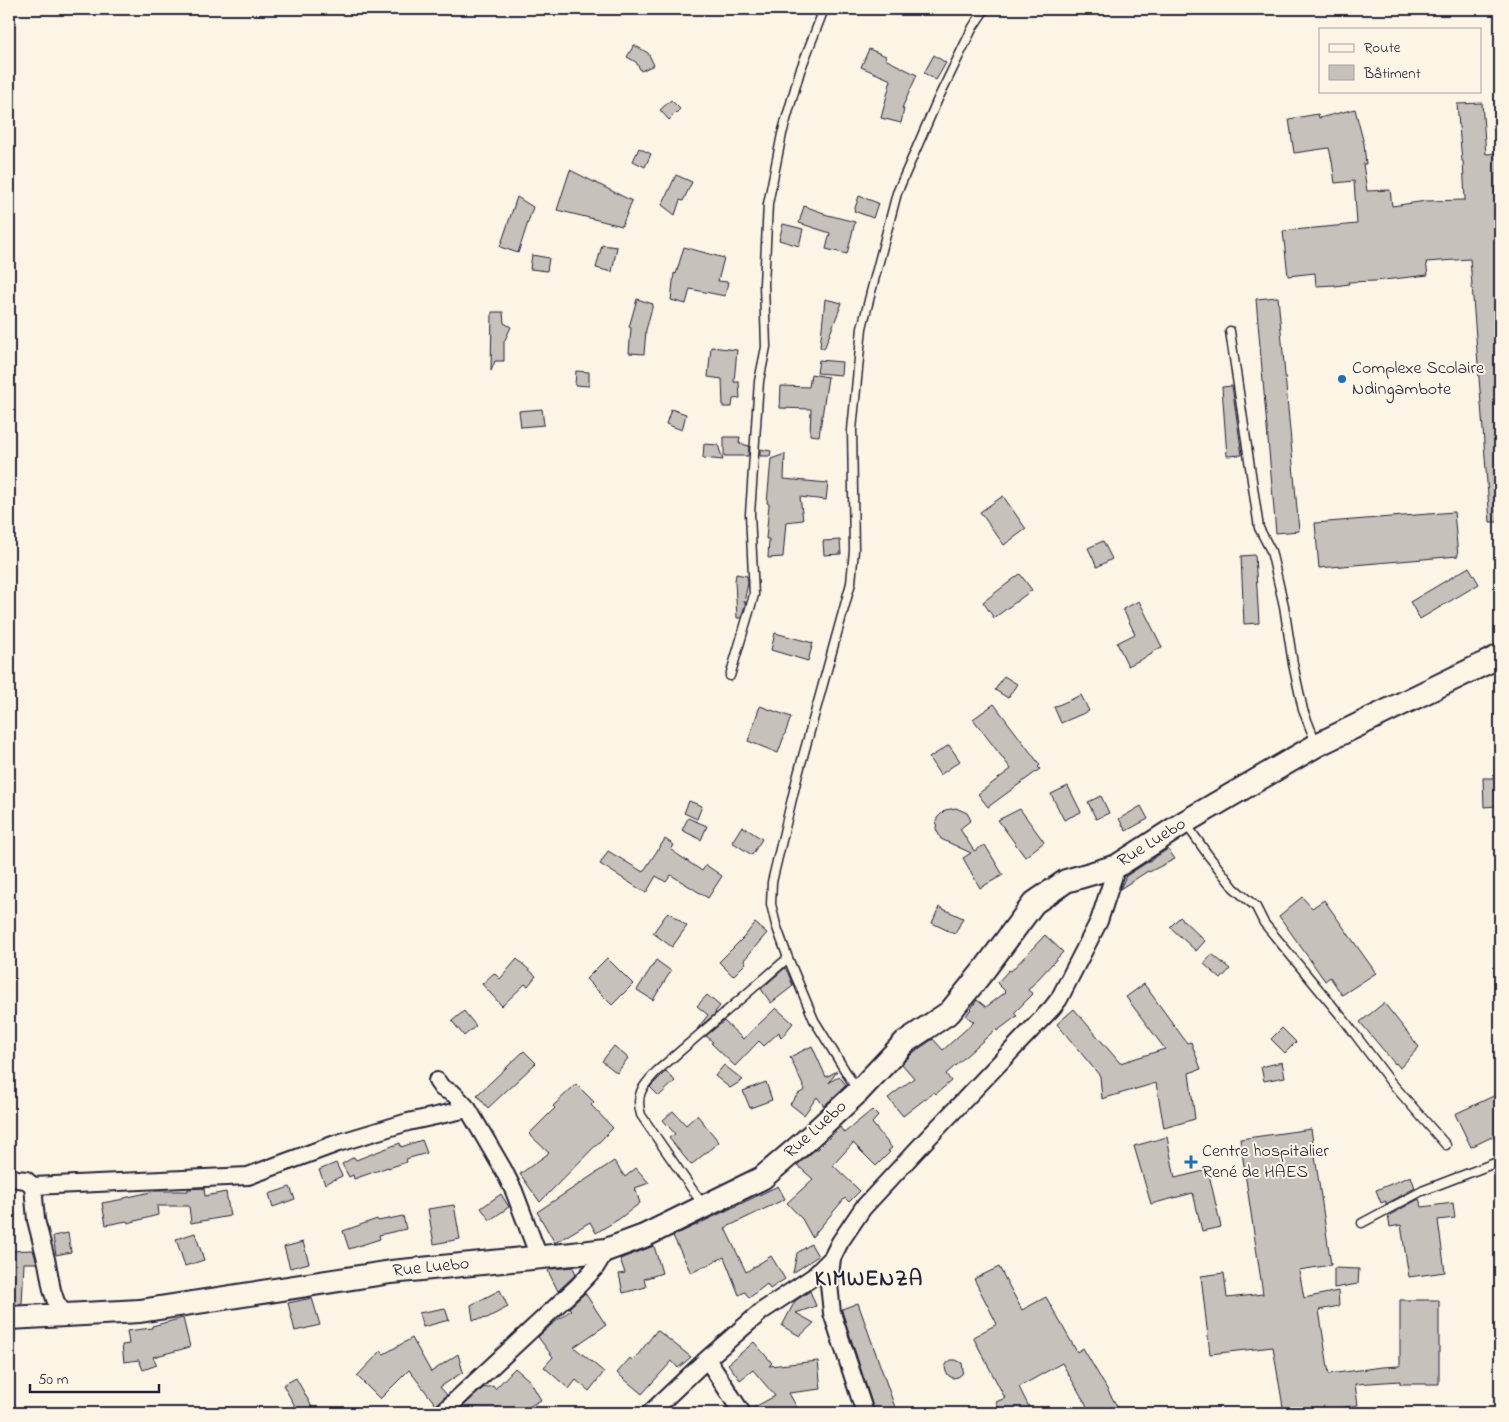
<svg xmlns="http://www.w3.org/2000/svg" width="1509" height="1422" viewBox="0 0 1509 1422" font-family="'Indie Flower',sans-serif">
<rect width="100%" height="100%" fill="#fcf5e5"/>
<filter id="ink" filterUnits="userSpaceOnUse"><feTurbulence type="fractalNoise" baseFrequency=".02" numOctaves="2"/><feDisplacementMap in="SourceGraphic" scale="10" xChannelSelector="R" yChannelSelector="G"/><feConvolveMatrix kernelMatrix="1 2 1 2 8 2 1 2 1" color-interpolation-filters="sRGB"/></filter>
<g filter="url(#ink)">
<path fill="#c6c1bb" stroke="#22223b" d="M 634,45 L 648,53 L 654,65 L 641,71 L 636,62 L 627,57 Z
M 869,49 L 886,56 L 885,59 L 917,75 L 902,108 L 904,109 L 901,123 L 881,118 L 891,80 L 861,67 Z
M 934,55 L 946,63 L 936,80 L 924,73 Z
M 671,100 L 680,109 L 669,120 L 660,110 Z
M 1482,103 L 1486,154 L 1500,153 L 1500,522 L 1490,522 L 1470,259 L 1426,262 L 1428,275 L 1375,281 L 1348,282 L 1349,284 L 1335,286 L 1335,285 L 1316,286 L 1315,273 L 1288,276 L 1283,231 L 1357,224 L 1354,181 L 1335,183 L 1332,161 L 1329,148 L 1294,153 L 1289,119 L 1318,114 L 1319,118 L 1355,109 L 1364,144 L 1366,164 L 1363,164 L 1367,191 L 1390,190 L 1392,206 L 1426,201 L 1465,200 L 1463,161 L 1462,161 L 1457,104 Z
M 639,148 L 651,154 L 645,167 L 633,161 Z
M 570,170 L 632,201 L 622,226 L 557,210 Z
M 676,175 L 692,182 L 683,201 L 680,200 L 675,215 L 662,205 Z
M 859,196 L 878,203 L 873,218 L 854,211 Z
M 517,197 L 533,207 L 518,253 L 500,247 Z
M 804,206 L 824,213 L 824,214 L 855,222 L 847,254 L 826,249 L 830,233 L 799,223 Z
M 783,224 L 803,229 L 799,246 L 779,240 Z
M 602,245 L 617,247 L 612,272 L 596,268 Z
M 684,247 L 724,258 L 718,281 L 728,282 L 725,296 L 690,289 L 686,304 L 671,300 L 674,273 L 676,274 Z
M 532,255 L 549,258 L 547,271 L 530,269 Z
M 1278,297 L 1299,531 L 1276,533 L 1256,299 Z
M 637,299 L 653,304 L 646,330 L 644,354 L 629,353 L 631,328 L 629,327 Z
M 825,299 L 842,303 L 824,349 L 820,347 Z
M 492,312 L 503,312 L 504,323 L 511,327 L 504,342 L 504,361 L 495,361 L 491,371 Z
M 711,347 L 737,350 L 734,382 L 739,382 L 740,398 L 733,399 L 732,407 L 723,407 L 722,379 L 708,377 Z
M 819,360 L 842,362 L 841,375 L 817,373 Z
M 576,371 L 589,372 L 589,386 L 575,385 Z
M 811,374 L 828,377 L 819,436 L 810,435 L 811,409 L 780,408 L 781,386 L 809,387 Z
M 1232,386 L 1242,455 L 1227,456 L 1222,387 Z
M 542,409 L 544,425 L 521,427 L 519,411 Z
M 671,409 L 686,414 L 682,430 L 666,424 Z
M 724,437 L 740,437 L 739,443 L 749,446 L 748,456 L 724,456 Z
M 704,444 L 718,445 L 723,460 L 703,458 Z
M 760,449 L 771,451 L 770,456 L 760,456 Z
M 785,454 L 784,479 L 828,483 L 826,500 L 800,497 L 803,520 L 786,522 L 783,557 L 768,558 L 769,539 L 766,539 L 769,504 L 767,503 L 771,459 Z
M 1003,496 L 1026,529 L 1004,545 L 980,512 Z
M 1454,512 L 1458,556 L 1319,568 L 1315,523 Z
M 840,540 L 841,554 L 824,555 L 823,541 Z
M 1103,541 L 1112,559 L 1097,567 L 1088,548 Z
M 1255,555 L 1259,623 L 1244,624 L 1241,556 Z
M 1469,567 L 1479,584 L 1420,619 L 1410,602 Z
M 736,574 L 747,576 L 748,583 L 744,602 L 746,602 L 741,618 L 737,618 L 735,581 Z
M 1020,574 L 1032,590 L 994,618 L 983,602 Z
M 1139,601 L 1162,647 L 1152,652 L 1152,654 L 1128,666 L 1117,643 L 1135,634 L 1123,609 Z
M 775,633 L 813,643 L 808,661 L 771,650 Z
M 1004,676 L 1017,684 L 1008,698 L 995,690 Z
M 1081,695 L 1089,711 L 1061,723 L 1054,707 Z
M 994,704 L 1040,765 L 1038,767 L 1040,769 L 988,807 L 978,794 L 1011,769 L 973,719 Z
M 760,706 L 791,717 L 778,753 L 748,741 Z
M 949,745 L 960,761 L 940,775 L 929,758 Z
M 1483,778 L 1496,778 L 1497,806 L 1484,807 Z
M 1068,786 L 1081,812 L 1064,820 L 1051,794 Z
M 1101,796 L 1109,813 L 1096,819 L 1088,802 Z
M 689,801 L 702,806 L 697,819 L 684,813 Z
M 1141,806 L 1148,819 L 1126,831 L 1119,819 Z
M 956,808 L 967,813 L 971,820 L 960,829 L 974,851 L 985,845 L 1003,875 L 980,888 L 963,858 L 971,853 L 941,839 L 936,829 L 937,818 L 945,810 Z
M 1020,809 L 1044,842 L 1025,857 L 998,820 Z
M 688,818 L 707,826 L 701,840 L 682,830 Z
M 742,826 L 762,839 L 752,855 L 732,842 Z
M 665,839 L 674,845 L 671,850 L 702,871 L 706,865 L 722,876 L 708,898 L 671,875 L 666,882 L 656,876 L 646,893 L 600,864 L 608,851 L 643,872 Z
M 1168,849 L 1175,859 L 1149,872 L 1148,871 L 1120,889 L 1126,876 Z
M 1302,897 L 1312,908 L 1324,900 L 1376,973 L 1342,995 L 1330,977 L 1325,981 L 1279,916 Z
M 939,907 L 963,918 L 955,934 L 932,923 Z
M 668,912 L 687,926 L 672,947 L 653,933 Z
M 1180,917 L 1205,941 L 1196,951 L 1170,927 Z
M 755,923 L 767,933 L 744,960 L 746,963 L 733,976 L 719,962 L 744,937 Z
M 1045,935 L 1063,952 L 1028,990 L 1033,994 L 1014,1013 L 1017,1016 L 997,1031 L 996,1029 L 946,1074 L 951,1081 L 936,1094 L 934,1092 L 903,1116 L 888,1098 L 914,1078 L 902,1064 L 914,1052 L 933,1039 L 943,1050 L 974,1022 L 966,1016 L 977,1000 L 986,1007 L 1006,992 L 997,983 L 1009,970 L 1011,971 Z
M 1212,954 L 1230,969 L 1221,979 L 1204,964 Z
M 607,958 L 633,984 L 612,1005 L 586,979 Z
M 517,959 L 536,976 L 528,986 L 525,984 L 502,1006 L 482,984 L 494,973 L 500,979 Z
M 656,960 L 671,971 L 653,1000 L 637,990 Z
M 785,968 L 788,973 L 793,986 L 771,1003 L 761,989 Z
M 1144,984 L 1187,1043 L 1191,1042 L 1201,1069 L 1189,1073 L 1195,1119 L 1164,1128 L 1156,1083 L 1102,1099 L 1100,1076 L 1057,1024 L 1074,1009 L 1120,1063 L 1165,1049 L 1126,997 Z
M 707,995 L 720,1006 L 715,1012 L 716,1013 L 697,1029 L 708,1015 L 697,1006 Z
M 1384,1003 L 1419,1047 L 1400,1068 L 1396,1063 L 1395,1064 L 1360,1022 Z
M 776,1008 L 793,1023 L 781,1038 L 779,1032 L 764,1046 L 759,1041 L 735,1066 L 711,1043 L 713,1042 L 706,1036 L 724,1021 L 743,1039 Z
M 464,1011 L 476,1026 L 464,1036 L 452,1021 Z
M 1282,1028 L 1296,1042 L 1285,1053 L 1271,1039 Z
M 614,1046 L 628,1058 L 617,1073 L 602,1061 Z
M 812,1046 L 826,1077 L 837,1071 L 829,1083 L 839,1076 L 846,1085 L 824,1106 L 817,1097 L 804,1115 L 790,1104 L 798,1094 L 805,1090 L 790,1057 Z
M 524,1051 L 536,1063 L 488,1108 L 477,1095 Z
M 1282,1062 L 1285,1077 L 1264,1081 L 1261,1067 Z
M 724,1065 L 743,1080 L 730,1088 L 715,1076 Z
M 666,1071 L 675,1081 L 659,1096 L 650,1087 Z
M 766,1082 L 772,1100 L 750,1108 L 743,1091 Z
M 576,1084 L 594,1102 L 591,1105 L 613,1128 L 540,1202 L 520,1174 L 549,1153 L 529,1134 L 555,1108 L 553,1106 Z
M 1500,1093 L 1500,1133 L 1471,1147 L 1455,1114 Z
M 872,1110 L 878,1116 L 872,1123 L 892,1148 L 888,1151 L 890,1152 L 876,1166 L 853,1143 L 833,1165 L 860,1191 L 849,1202 L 845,1198 L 812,1237 L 802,1219 L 787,1203 L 813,1179 L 797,1165 L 815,1150 L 816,1151 L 840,1127 L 844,1133 Z
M 673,1111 L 686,1125 L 697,1115 L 719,1142 L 691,1165 L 669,1138 L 675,1134 L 663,1120 Z
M 1311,1129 L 1331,1265 L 1299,1270 L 1304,1298 L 1338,1291 L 1339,1306 L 1319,1310 L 1329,1374 L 1382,1367 L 1400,1366 L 1400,1300 L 1439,1300 L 1439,1384 L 1400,1384 L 1400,1381 L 1355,1384 L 1358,1405 L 1322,1411 L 1322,1413 L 1284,1413 L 1273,1347 L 1210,1354 L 1201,1276 L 1224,1273 L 1227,1298 L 1263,1294 L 1240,1139 Z
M 1167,1137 L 1175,1178 L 1208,1170 L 1221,1227 L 1202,1231 L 1193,1193 L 1151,1204 L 1134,1146 Z
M 422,1140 L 427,1153 L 406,1159 L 407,1162 L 388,1168 L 388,1167 L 354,1179 L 353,1175 L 349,1177 L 342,1164 L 354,1157 L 356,1160 L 400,1143 L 401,1147 Z
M 614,1161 L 625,1177 L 636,1168 L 649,1183 L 635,1188 L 640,1203 L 619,1219 L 596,1233 L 590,1222 L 555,1243 L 537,1212 Z
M 336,1163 L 342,1176 L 325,1184 L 319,1170 Z
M 1411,1176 L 1415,1188 L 1386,1204 L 1386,1201 L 1381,1203 L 1376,1190 Z
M 778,1186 L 785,1199 L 725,1228 L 746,1272 L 771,1256 L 785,1279 L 770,1289 L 767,1284 L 749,1298 L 745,1292 L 739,1295 L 724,1257 L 691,1273 L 673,1236 Z
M 290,1187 L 295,1199 L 273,1207 L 269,1194 Z
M 204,1188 L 205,1196 L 226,1192 L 230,1216 L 191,1223 L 189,1206 L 157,1206 L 158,1215 L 128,1223 L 127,1221 L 106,1225 L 102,1203 L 124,1199 L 124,1198 L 155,1191 L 188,1191 L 188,1189 Z
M 501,1194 L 509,1207 L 490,1220 L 481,1208 Z
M 1419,1199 L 1422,1207 L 1453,1203 L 1455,1218 L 1438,1220 L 1445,1272 L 1409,1277 L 1401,1225 L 1390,1227 L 1388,1216 Z
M 454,1205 L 460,1239 L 434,1244 L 428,1209 Z
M 403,1216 L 406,1229 L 379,1235 L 380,1239 L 349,1249 L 343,1231 L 377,1219 L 378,1221 Z
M 68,1233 L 71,1252 L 56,1255 L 53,1236 Z
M 195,1233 L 204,1260 L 185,1266 L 176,1239 Z
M 303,1242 L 309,1263 L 290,1268 L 284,1247 Z
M 811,1244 L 818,1256 L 793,1273 L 797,1253 Z
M 654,1246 L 662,1273 L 644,1279 L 646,1287 L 623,1293 L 619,1274 L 625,1273 L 620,1259 Z
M 33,1250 L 37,1263 L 24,1263 L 22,1304 L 9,1305 L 9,1251 Z
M 573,1267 L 576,1274 L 558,1291 L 548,1271 L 551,1269 Z
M 999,1267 L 1022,1310 L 1046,1297 L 1077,1352 L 1083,1348 L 1121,1413 L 1091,1413 L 1062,1363 L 1019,1387 L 1032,1413 L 1001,1413 L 996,1402 L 1005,1398 L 973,1337 L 997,1324 L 974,1279 Z
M 1334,1268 L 1359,1269 L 1358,1284 L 1334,1288 Z
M 500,1290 L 508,1307 L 487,1318 L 473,1320 L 471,1305 Z
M 810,1291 L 816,1306 L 796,1313 L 814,1323 L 800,1336 L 782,1326 L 795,1301 Z
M 585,1293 L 606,1325 L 574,1347 L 604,1372 L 589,1391 L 576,1380 L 569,1389 L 544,1367 L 553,1357 L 538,1337 L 551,1325 L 571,1310 L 569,1308 Z
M 312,1298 L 320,1325 L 295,1331 L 288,1303 Z
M 858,1303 L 897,1413 L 875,1413 L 842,1311 L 842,1309 Z
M 445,1308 L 449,1320 L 423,1327 L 419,1313 Z
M 183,1318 L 190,1347 L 153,1357 L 157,1365 L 143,1370 L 139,1360 L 124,1362 L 122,1345 L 129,1344 L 127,1331 L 152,1328 L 152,1326 Z
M 657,1330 L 691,1357 L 678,1368 L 672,1361 L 642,1394 L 617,1373 L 630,1358 L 633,1361 Z
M 412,1338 L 431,1372 L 458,1354 L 463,1372 L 440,1387 L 447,1395 L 436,1405 L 409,1370 L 380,1399 L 357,1376 L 381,1351 L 384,1354 Z
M 754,1342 L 772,1363 L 769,1366 L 818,1361 L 821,1389 L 789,1393 L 800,1413 L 789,1413 L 786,1410 L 781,1413 L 752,1413 L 751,1409 L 775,1396 L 753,1370 L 740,1380 L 728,1364 Z
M 951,1360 L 956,1360 L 962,1363 L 963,1370 L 962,1374 L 958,1377 L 953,1378 L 949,1376 L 946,1372 L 945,1367 L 947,1363 Z
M 515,1368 L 530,1381 L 541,1400 L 518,1413 L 456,1413 L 483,1388 L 493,1386 L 495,1389 Z
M 296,1378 L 312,1407 L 302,1413 L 299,1413 L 283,1385 Z"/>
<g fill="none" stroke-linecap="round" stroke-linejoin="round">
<g stroke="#22223b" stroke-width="11">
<path id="lane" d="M 1230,331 L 1259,528 L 1271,551 L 1284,606 L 1293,664 L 1303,710 L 1316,743
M 730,676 L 754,595 L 750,514 L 759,381 L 766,347 L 764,284 L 768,204 L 782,134 L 800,71 L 824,9
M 1186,824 L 1208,855 L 1234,888 L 1256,907 L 1264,923 L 1345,1021 L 1390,1081 L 1446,1145
M 857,1090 L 814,1020 L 788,958 L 776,925 L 771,904 L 772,882 L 797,778 L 851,583 L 854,550 L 852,430 L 862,328 L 871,292 L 897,193 L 937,101 L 973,27 L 985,9
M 703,1205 L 641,1115 C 635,1094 643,1086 656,1072 L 788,958
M 1362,1223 L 1422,1191 L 1500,1161"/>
</g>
<g stroke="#22223b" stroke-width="20">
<path id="street" d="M 437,1081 L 442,1088 L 454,1094 L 468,1109 L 503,1169 L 514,1191 L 539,1257
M 9,1176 L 17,1179 L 26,1180 L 33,1186 L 36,1220 L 47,1263 L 52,1290 L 56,1302 L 64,1314
M 33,1186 L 248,1176 L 338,1143 L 408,1122 L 468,1109
M 832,1258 L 829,1284 L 832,1313 L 865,1413
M 707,1359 L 742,1413
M 442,1413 L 578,1286 L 595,1268 L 606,1250
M 650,1413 L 707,1359 L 762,1311 L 813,1277 L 832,1258 L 840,1242 L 863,1208 L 926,1140 L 1052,1008 L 1059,999 L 1099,921 L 1117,866"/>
</g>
<g stroke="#22223b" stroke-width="26">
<path id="secondary" d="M 9,1318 L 140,1311 L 391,1272 L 573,1254 L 606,1250 L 644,1236 L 762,1178 L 802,1144 L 858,1092 L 905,1042 L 950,1012 L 984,970 L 1034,903 L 1066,881 L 1117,866 L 1185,822 L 1317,745 L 1500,656"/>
</g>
<use href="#lane" stroke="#fcf5e5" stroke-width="8"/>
<use href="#street" stroke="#fcf5e5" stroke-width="16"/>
<use href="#secondary" stroke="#fcf5e5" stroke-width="22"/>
</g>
</g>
<g fill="#1f6fb2" stroke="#fcf5e5" stroke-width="2">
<circle cx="1342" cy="379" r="5"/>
<path d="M1188.5 1154.5h5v5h5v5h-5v5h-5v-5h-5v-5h5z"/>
</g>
<g text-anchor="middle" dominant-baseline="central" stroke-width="4" stroke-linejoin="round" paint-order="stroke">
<g font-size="18" fill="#22223b" stroke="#fcf5e5" text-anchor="start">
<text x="1352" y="369">Complexe Scolaire<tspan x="1352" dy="21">Ndingambote</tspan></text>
<text x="1202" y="1152">Centre hospitalier<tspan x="1202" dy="21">René de HAES</tspan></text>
</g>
<g font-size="18" fill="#22223b" stroke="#fcf5e5">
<text transform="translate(1152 843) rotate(-32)">Rue Luebo</text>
<text transform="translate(816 1130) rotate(-42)">Rue Luebo</text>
<text transform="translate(431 1268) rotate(-6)">Rue Luebo</text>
</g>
<g font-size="22" font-weight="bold" letter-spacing="1" fill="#22223b" stroke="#fcf5e5">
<text x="869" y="1280">KIMWENZA</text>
</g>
</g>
<rect width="1509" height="1422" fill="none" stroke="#fcf5e5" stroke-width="30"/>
<rect x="15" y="15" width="1479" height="1392" fill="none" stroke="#22223b" stroke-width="2" filter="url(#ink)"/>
<rect x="1319" y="28" width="162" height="65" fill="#fcf5e5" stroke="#a5a1a1"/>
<rect x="1329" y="44" width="25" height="8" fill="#fcf5e5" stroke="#a5a1a1"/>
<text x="1364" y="52" font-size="15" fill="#22223b">Route</text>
<rect x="1329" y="65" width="25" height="15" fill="#c6c1bb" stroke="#a5a1a1"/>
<text x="1364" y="78" font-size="15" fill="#22223b">Bâtiment</text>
<path d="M30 1384v8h129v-8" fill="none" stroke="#22223b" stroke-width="2.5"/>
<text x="38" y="1384" font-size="15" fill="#22223b" stroke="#fcf5e5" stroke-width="4" paint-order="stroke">50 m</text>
</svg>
